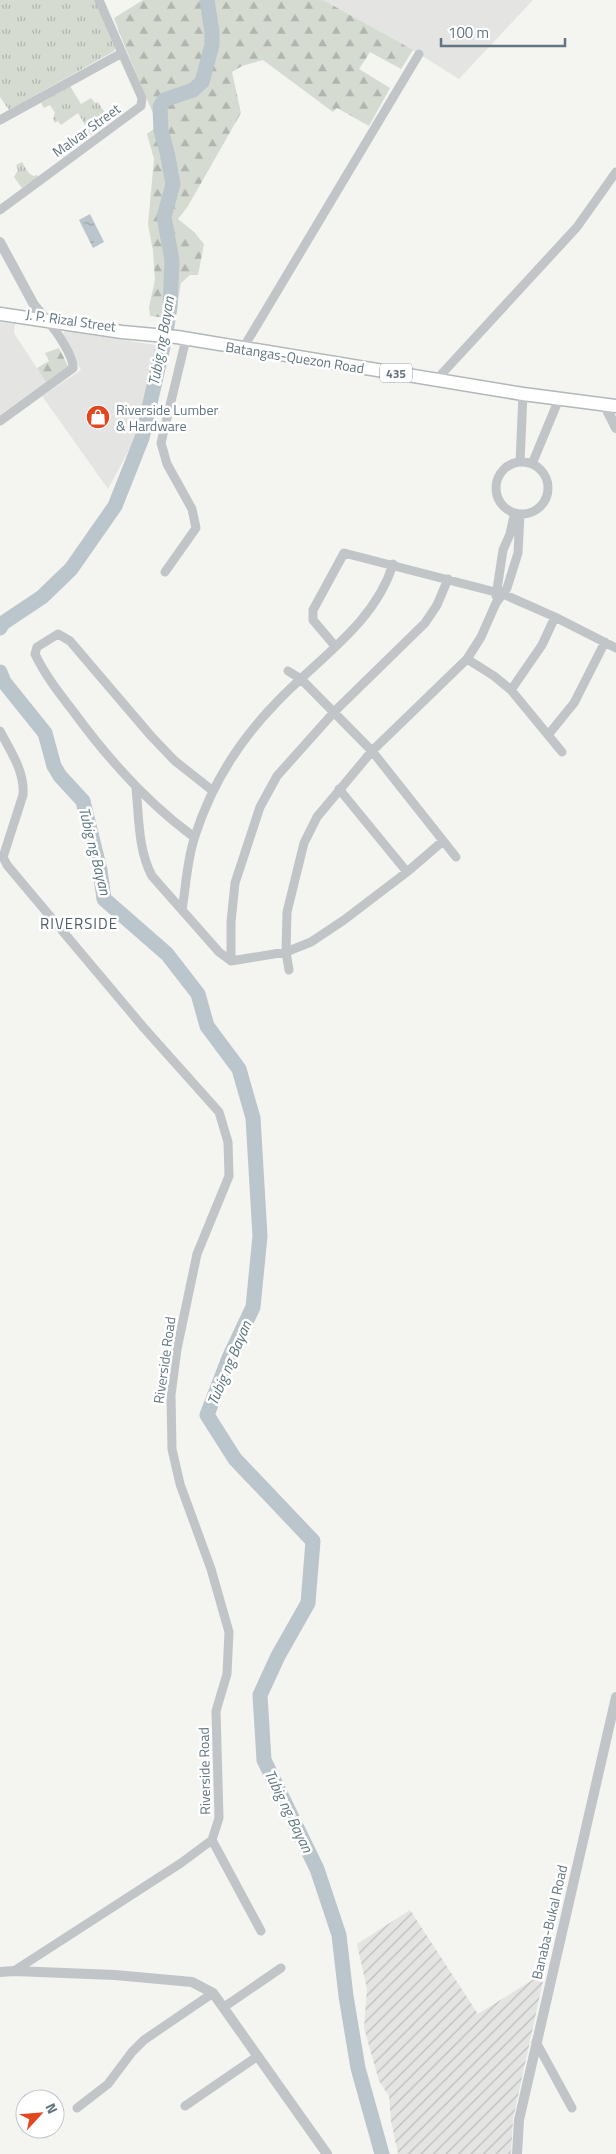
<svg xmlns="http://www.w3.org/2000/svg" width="616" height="2154" viewBox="0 0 616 2154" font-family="'Titillium Web',sans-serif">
<defs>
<pattern id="industrial-furrows" width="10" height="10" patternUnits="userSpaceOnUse" patternTransform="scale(1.25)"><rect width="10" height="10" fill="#e4e5e3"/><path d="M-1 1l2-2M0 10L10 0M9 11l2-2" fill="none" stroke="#bcbebd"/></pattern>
<pattern id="grass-tufts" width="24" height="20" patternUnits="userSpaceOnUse" patternTransform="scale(1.25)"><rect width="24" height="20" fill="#d5dbd1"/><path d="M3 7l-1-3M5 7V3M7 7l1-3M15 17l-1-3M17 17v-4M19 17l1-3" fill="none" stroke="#b0b6af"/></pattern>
<pattern id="forest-firs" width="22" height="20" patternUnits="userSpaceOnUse" patternTransform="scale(1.25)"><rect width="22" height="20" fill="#d5dbd1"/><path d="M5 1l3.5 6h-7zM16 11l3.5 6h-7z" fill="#b0b6af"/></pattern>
<pattern id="water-ripples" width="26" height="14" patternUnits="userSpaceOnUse" patternTransform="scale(1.25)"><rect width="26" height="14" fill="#bac6cb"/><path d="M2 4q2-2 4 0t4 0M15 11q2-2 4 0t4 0" fill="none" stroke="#9ba5aa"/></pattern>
</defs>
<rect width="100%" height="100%" fill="#f4f4f0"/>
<path fill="#e4e5e3" d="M 323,0 L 533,0 L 459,79 L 419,54 Z
M 0,322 L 15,324 L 14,333 L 46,382 L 0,415 Z
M 64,331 L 156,345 L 136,437 L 108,489 L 42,396 L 81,370 L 63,339 Z"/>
<path fill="url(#industrial-furrows)" d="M 410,1910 L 478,2014 L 545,1972 L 513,2119 L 511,2154 L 398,2154 L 391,2121 L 389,2096 L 379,2081 L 364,2028 L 367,1989 L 357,1944 Z"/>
<path fill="url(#grass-tufts)" d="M 0,0 L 95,0 L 115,48 L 114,51 L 9,110 L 0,97 Z
M 70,86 L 81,104 L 91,98 L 95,103 L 98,102 L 110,121 L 91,135 L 78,113 L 61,125 L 58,121 L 55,123 L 53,118 L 55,113 L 50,105 L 44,108 L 41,103 Z
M 22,162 L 28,172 L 33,176 L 37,175 L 38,177 L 22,188 L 14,177 L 18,170 L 16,165 Z"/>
<path fill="url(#forest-firs)" d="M 143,0 L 323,0 L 413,50 L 401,69 L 370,52 L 359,69 L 390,88 L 369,126 L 337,108 L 333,112 L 263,60 L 242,66 L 232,72 L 241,113 L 188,206 L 178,219 L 194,232 L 204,244 L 198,275 L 190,275 L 181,283 L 175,319 L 150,316 L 149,307 L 155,280 L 153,251 L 148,224 L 154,159 L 147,134 L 155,128 L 154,126 L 157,123 L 123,42 L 114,18 Z
M 59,348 L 68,366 L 46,382 L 37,368 L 49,361 L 45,353 Z"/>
<path fill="url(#water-ripples)" d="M 90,214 L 104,242 L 93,248 L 79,220 Z"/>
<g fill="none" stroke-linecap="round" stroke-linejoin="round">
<path stroke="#bac6cb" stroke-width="15" d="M 0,628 L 3,623 L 42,597 L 71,569 L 115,506 L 142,438 L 165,338 L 170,307 L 172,260 L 164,217 L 173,184 L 167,152 L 161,131 L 160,107 L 164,100 L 193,90 L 202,82 L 212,45 L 212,32 L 207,0
M 0,672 L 4,682 L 45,733 L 54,766 L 60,776 L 83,801 L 100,870 L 104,899 L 167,954 L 198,994 L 207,1026 L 239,1069 L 253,1118 L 260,1236 L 253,1307 L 229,1358 L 207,1415 L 235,1459 L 313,1541 L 308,1603 L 278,1656 L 260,1695 L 264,1760 L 317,1869 L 339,1935 L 346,1996 L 358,2068 L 382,2154"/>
<g stroke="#b2b7ba" stroke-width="15">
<path id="primary" d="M 0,314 L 122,332 L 177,337 L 523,394 L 616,406"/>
</g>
<path stroke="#c1c5c8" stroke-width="9" d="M 0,120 L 122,53 L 99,0
M 0,210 L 141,106 L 142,98 L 122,53
M 242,350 L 419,54
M 437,379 L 577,227 L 616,172
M 0,421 L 73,368 C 74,357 56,330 48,322
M 520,462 L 523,394
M496 488a26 26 0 1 1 52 0a26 26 0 1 1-52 0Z
M 532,464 L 559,399
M 165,572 L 196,528 L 192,509 L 167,464 L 161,443 L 186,339
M 496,596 L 503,550 L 510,534 L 514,516
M 335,646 L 313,620 L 313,610 L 344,553 L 503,594 L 555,617 L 616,648
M 467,659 L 494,676 L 511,690 L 562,752
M 288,671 L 301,679 L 372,751 L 456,857
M 511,690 L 542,645 L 555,617
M 0,731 C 11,752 25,772 23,795 L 3,857 L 7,865 L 144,1028 L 219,1112 L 228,1142 L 229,1176 L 197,1254 L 177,1349 L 171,1395 L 172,1449 L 180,1484 L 211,1569 L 229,1632 L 227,1674 L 216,1711 L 219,1818 L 212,1840 L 181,1863 L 14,1971
M 548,735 L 574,703 L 605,642
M 136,788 C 139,817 138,850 152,876 L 219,952 L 231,961 L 286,952 L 311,942 L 344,920 L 407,872 L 443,841
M 339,789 L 407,872
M 194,837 C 146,802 108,759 73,711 C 59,693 45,675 35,654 L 37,647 L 58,634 L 70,641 L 151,736 L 175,761 L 213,791
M 182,910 C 186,886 187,859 195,836 C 211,786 239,741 275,704 C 316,660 375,624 393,564
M 231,961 L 231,922 L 235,883 L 260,807 L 277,776 L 335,711 L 425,623 L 437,605 L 448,579
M 289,970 L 286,952 L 287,912 L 304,843 L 317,817 L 372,751 L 467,659 L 481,637 L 496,603 L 507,588 L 518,553 L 520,514
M 212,1840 L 261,1931
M 224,2007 L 281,1968
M 536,2042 L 572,2108
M 185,2106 L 258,2056
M 77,2108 L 108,2084 L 132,2052 L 144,2040 L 213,1993"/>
<path stroke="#c1c5c8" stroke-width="10" d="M 0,242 L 34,305 L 48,322
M 604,404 L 616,428
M 0,1972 L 14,1971 L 115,1975 L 192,1982 L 213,1993 L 327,2154
M 517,2154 L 519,2120 L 616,1697"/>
<use href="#primary" stroke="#fff" stroke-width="12"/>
</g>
<defs>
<g id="shop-disc" transform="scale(1.25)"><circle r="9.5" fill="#e4461f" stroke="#fff"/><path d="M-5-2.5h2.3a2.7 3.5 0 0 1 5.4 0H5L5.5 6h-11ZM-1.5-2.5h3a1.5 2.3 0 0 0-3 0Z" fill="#fff"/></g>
</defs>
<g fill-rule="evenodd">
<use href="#shop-disc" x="98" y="417"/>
</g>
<g text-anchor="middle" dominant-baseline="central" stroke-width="5" stroke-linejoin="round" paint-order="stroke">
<rect fill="#fff" stroke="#919ea7" stroke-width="1" x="380" y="363.5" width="32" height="19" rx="4"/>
<g font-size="12" font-weight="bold" fill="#627581">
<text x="396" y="373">435</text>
</g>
<g font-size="14" fill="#627581" stroke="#fff">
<text transform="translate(86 130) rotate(-36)">Malvar Street</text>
<text transform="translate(71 320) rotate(8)">J. P. Rizal Street</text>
<text transform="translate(295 357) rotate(9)">Batangas-Quezon Road</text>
<text transform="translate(164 1360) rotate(-82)">Riverside Road</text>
<text transform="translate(204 1771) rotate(-91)">Riverside Road</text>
<text transform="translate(549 1922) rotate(-77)">Banaba-Bukal Road</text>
</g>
<g font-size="14" fill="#627581" stroke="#fff" text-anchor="start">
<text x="116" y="409">Riverside Lumber<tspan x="116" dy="16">&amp; Hardware</tspan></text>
</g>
<g font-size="15" font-style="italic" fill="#5e777f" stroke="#fff">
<text transform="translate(161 341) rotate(-80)">Tubig ng Bayan</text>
<text transform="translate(95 851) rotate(76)">Tubig ng Bayan</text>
<text transform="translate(229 1363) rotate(-67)">Tubig ng Bayan</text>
<text transform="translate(289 1811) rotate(64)">Tubig ng Bayan</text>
</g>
<g font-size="15" letter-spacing="1" fill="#505d66" stroke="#fff">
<text x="79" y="923">RIVERSIDE</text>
</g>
</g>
<g transform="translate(40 2114) rotate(64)"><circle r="24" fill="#ffffff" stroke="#c0c8cd"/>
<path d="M0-4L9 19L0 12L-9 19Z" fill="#e4461f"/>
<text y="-8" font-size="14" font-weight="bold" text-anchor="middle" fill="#627581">N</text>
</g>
<path d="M441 38v8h124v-8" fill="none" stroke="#627581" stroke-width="2.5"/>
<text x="448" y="38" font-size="15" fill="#627581" stroke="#ffffff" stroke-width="4" paint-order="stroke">100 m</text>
</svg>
